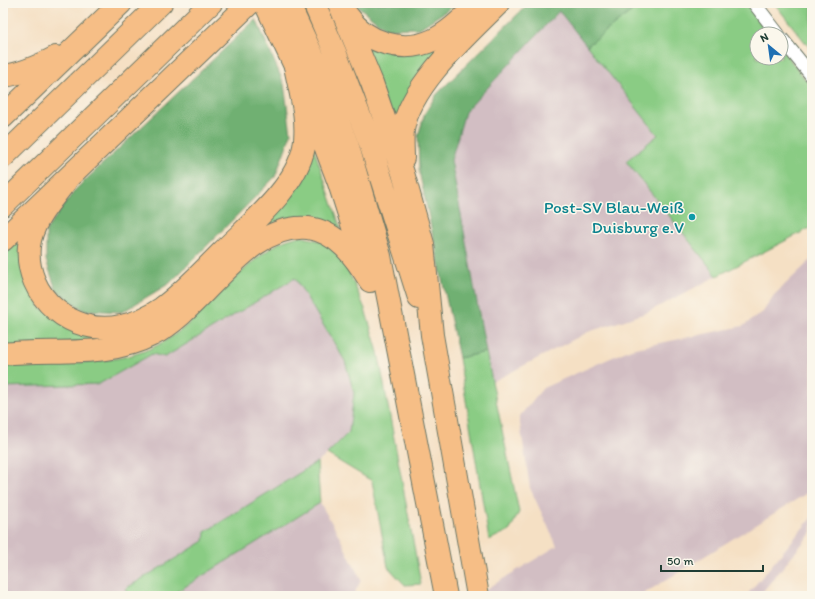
<svg xmlns="http://www.w3.org/2000/svg" width="815" height="599" viewBox="0 0 815 599" font-family="Itim,sans-serif">
<rect width="100%" height="100%" fill="#fbf7ec"/>
<filter id="ink" filterUnits="userSpaceOnUse"><feTurbulence type="fractalNoise" baseFrequency=".025" numOctaves="2"/><feDisplacementMap in="SourceGraphic" scale="8" xChannelSelector="R" yChannelSelector="G"/><feConvolveMatrix kernelMatrix="1 2 1 2 8 2 1 2 1" color-interpolation-filters="sRGB"/></filter>
<filter id="wash" filterUnits="userSpaceOnUse"><feTurbulence type="fractalNoise" baseFrequency=".012" numOctaves="4" result="noise"/><feDisplacementMap in="SourceGraphic" scale="16" xChannelSelector="R" yChannelSelector="G"/><feGaussianBlur stdDeviation="0.9" result="paint"/><feColorMatrix in="noise" values="0 0 0 0 0 0 0 0 0 0 0 0 0 0 0 0 0 1.4 0 .05"/><feComposite in="paint" operator="in"/></filter>
<g filter="url(#wash)">
<rect width="100%" height="100%" fill="#f5e0c4"/>
<path fill="#d2bec3" d="M 559,11 L 658,135 L 626,161 L 717,276 L 646,313 L 588,332 L 492,382 L 451,160 L 465,112 Z
M 812,259 L 812,490 L 640,596 L 475,596 L 557,546 L 530,488 L 519,417 L 543,388 L 631,349 L 743,326 L 763,312 L 774,295 Z
M 295,277 L 345,361 L 354,393 L 349,432 L 322,459 L 205,532 L 204,541 L 125,589 L 130,596 L 3,596 L 3,387 L 99,384 L 152,354 L 165,357 Z
M 320,503 L 336,530 L 361,580 L 353,596 L 170,596 Z
M 812,517 L 812,532 L 759,596 L 746,596 Z"/>
<path fill="#8acc84" stroke="#54845c" d="M 642,3 L 746,3 L 770,34 L 757,34 L 757,58 L 781,58 L 781,48 L 812,88 L 812,227 L 717,276 L 626,161 L 658,135 L 587,46 Z
M 774,3 L 812,3 L 812,51 Z
M 363,42 L 443,42 L 394,127 Z
M 312,143 L 341,229 L 316,218 L 285,218 L 254,232 Z
M 299,236 L 325,242 L 345,263 L 365,309 L 378,352 L 421,584 L 405,585 L 388,567 L 372,481 L 327,454 L 349,432 L 354,393 L 345,361 L 295,278 L 165,357 L 152,354 L 99,384 L 3,387 L 3,364 C 52,362 114,368 158,345 C 205,320 235,268 279,243 C 285,240 292,238 299,236 Z
M 21,241 L 40,308 L 125,339 L 3,347 L 3,256 L 18,242 Z
M 486,352 L 519,512 L 510,530 L 489,540 L 459,358 Z
M 317,462 L 320,503 L 170,596 L 130,596 L 125,589 L 204,541 L 205,532 Z"/>
<path fill="#6fb072" stroke="#477653" d="M 354,3 L 458,3 L 420,28 L 386,29 Z
M 529,3 L 642,3 L 587,46 L 559,11 L 465,112 L 451,160 L 486,352 L 459,358 L 419,171 L 418,136 L 425,113 L 437,94 Z
M 256,19 L 284,84 L 291,134 L 275,177 L 170,283 L 122,312 L 83,310 L 56,290 L 46,260 L 46,230 L 76,189 Z"/>
</g>
<g filter="url(#ink)">
<g fill="none" stroke-linecap="round" stroke-linejoin="round">
<g stroke="#6a7666" stroke-width="15">
<path id="street" d="M 754,3 L 778,34
M 781,38 L 812,76"/>
</g>
<g stroke="#6a7666" stroke-width="24">
<path id="highway" d="M 265,3 L 295,66 L 339,183 L 365,265
M 288,3 L 315,61 L 348,147 L 380,256 L 446,596
M 314,3 L 335,52 L 369,140 L 419,298
M 339,3 L 372,83 L 403,173 L 423,244 L 432,335 L 478,596
M 348,16 C 366,43 403,54 433,40 C 450,32 463,18 477,5
M 3,76 C 22,74 39,66 56,57
M 3,117 L 121,3
M 3,157 L 161,3
M 403,158 C 403,149 402,139 403,130 C 410,85 468,34 499,3
M 66,181 C 51,201 32,221 29,246 C 24,297 73,337 121,326 C 137,323 149,317 162,308 C 184,292 203,271 222,252 C 250,224 296,188 304,147 C 309,120 300,92 295,66
M 3,205 L 211,3
M 3,240 L 250,3
M 3,354 C 53,348 105,359 152,335 C 204,310 245,222 308,228 C 338,232 355,257 370,281"/>
</g>
<use href="#street" stroke="#fff" stroke-width="13"/>
<use href="#highway" stroke="#f6be86" stroke-width="22"/>
</g>
</g>
<circle fill="#0f9aa8" stroke="#fbf7ec" stroke-width="1.5" cx="692" cy="217" r="4"/>
<g text-anchor="middle" dominant-baseline="central" stroke-width="3" stroke-linejoin="round" paint-order="stroke">
<g font-size="17" fill="#0d838f" stroke="#fbf7ec" text-anchor="end">
<text x="684" y="207">Post-SV Blau-Weiß<tspan x="684" dy="20">Duisburg e.V</tspan></text>
</g>
</g>
<rect width="815" height="599" fill="none" stroke="#fbf7ec" stroke-width="16"/>
<g transform="translate(769 46) rotate(331)"><circle r="19" fill="#fbf7ec" stroke="#a3ada2"/>
<path d="M0-3L7 15L0 10L-7 15Z" fill="#1f6fb2"/>
<text y="-6" font-size="11" font-weight="bold" text-anchor="middle" fill="#1f3d34">N</text>
</g>
<path d="M661 565v6h102v-6" fill="none" stroke="#1f3d34" stroke-width="2"/>
<text x="667" y="565" font-size="12" fill="#1f3d34" stroke="#fbf7ec" stroke-width="3" paint-order="stroke">50 m</text>
</svg>
